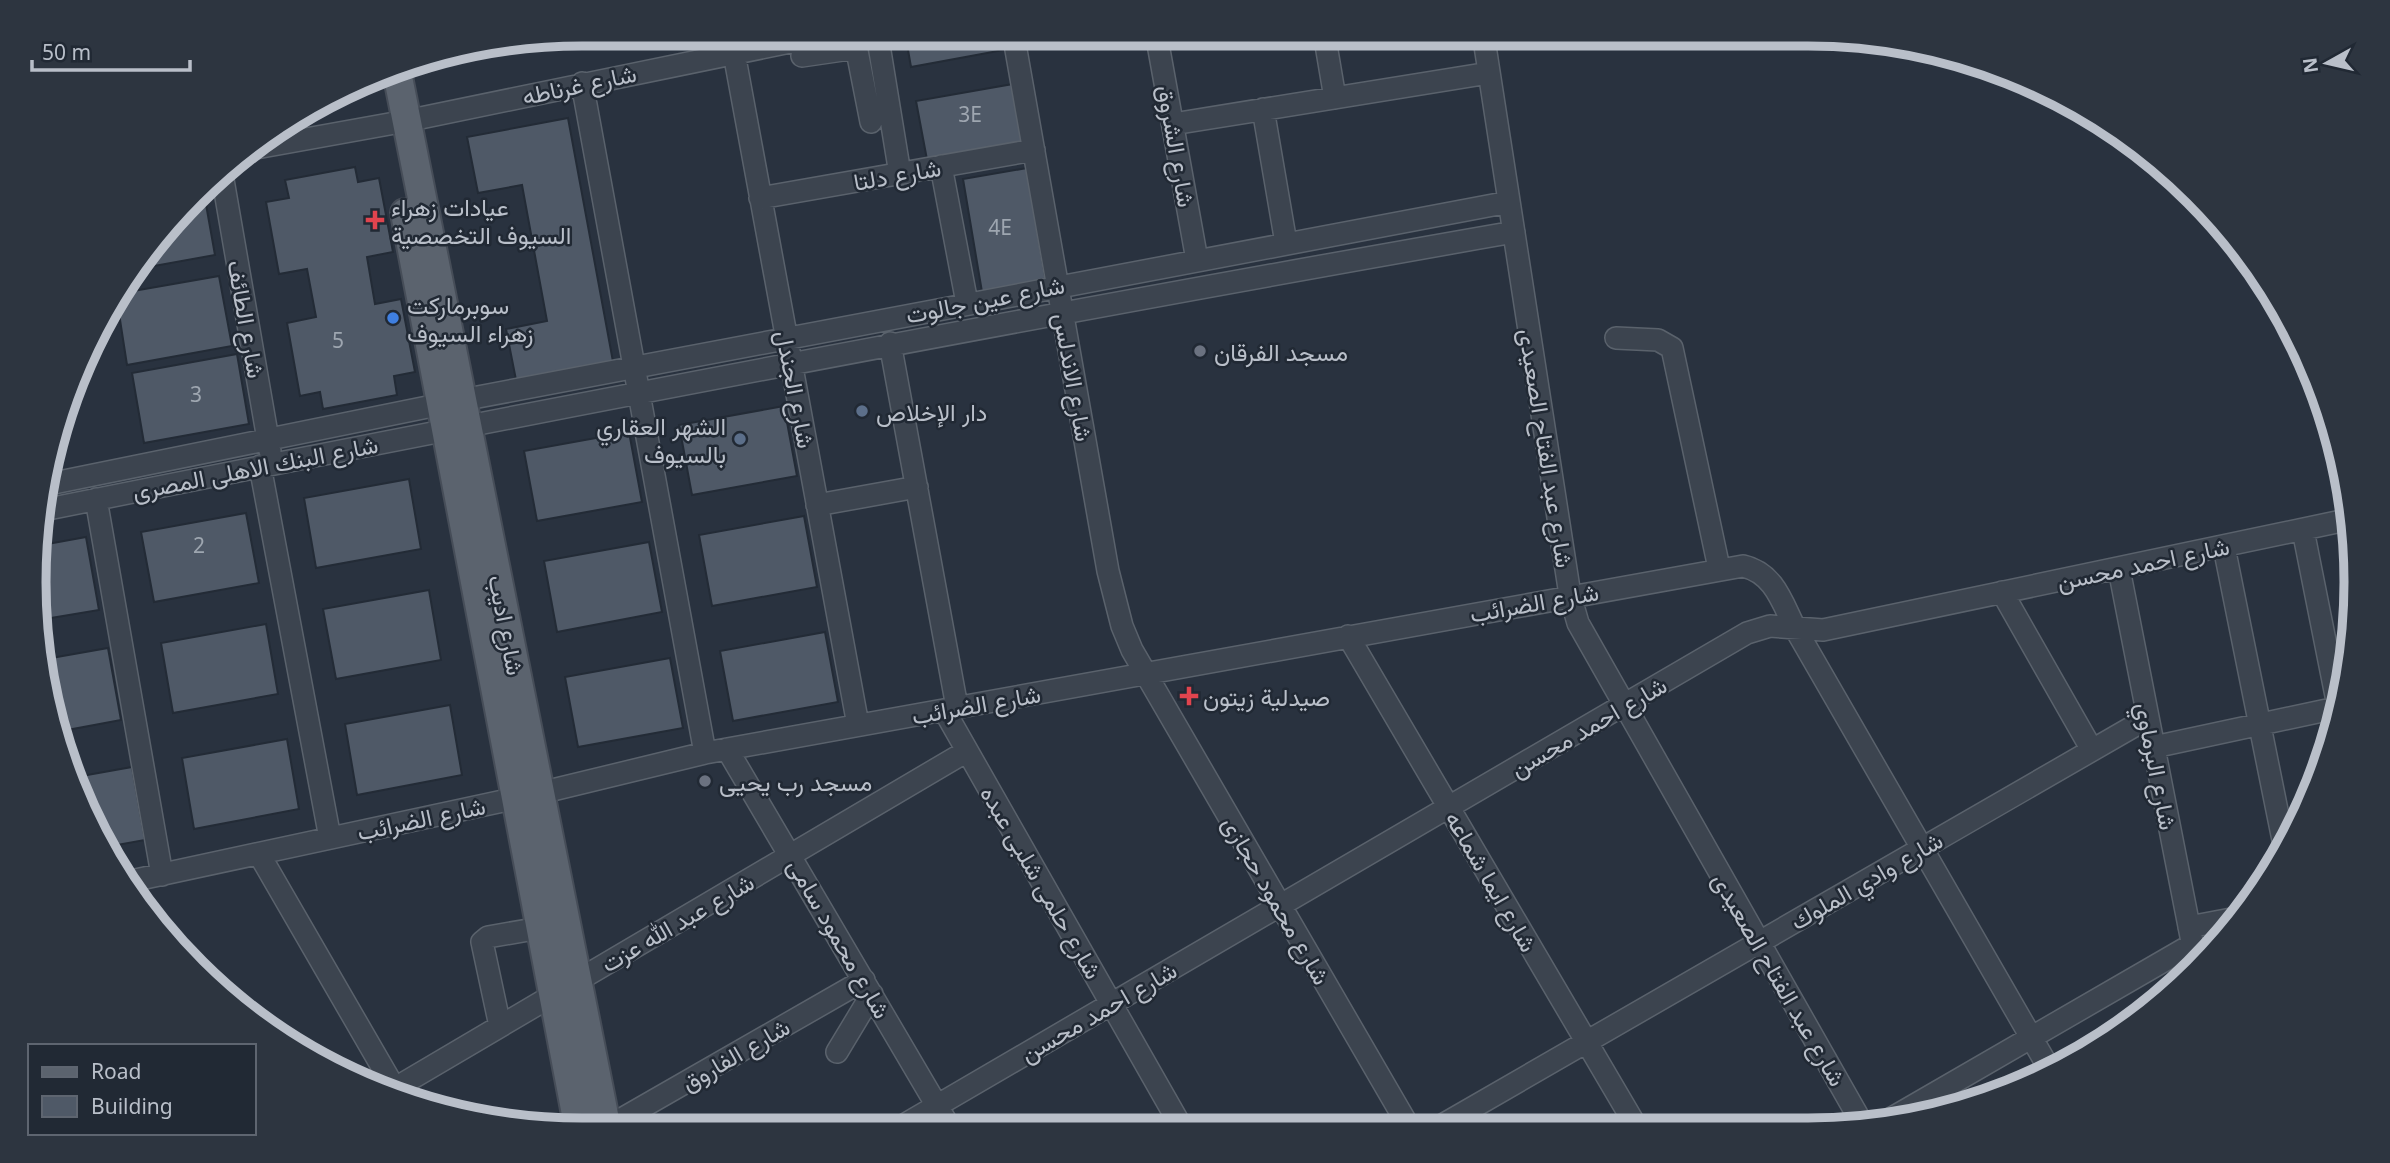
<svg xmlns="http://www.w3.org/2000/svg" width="2390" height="1163" viewBox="0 0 2390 1163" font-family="'Noto Sans',Vazirmatn,sans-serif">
<rect width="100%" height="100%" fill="#29323f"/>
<path fill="#4f5967" stroke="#232b36" stroke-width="2" d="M 905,33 L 1006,33 L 1009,49 L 911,67 Z
M 1013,84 L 1025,147 L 928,165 L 916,101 Z
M 568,118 L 614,367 L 517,385 L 506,329 L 547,321 L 522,185 L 478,193 L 467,137 Z
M 355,167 L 358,182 L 379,178 L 393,252 L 367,257 L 375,304 L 401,299 L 415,372 L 394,376 L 397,395 L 323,409 L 320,392 L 300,396 L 287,323 L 316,317 L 307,269 L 279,274 L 266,202 L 289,198 L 285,180 Z
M 1027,168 L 1046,282 L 982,292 L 963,179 Z
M 204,193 L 215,255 L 132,270 Z
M 219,276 L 232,346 L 127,365 L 116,294 Z
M 237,354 L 249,424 L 144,443 L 132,373 Z
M 784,406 L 797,476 L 692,495 L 679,425 Z
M 629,432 L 642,502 L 537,521 L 524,451 Z
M 409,479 L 421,549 L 316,568 L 304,498 Z
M 246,513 L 259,583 L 154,602 L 141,532 Z
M 804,516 L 817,587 L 712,606 L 699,535 Z
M 86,537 L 99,610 L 39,620 L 42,545 Z
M 649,542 L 662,612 L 557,632 L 544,561 Z
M 429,590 L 441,660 L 336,679 L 323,609 Z
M 266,624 L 278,694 L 173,713 L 161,643 Z
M 825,632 L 838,702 L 733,721 L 720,651 Z
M 108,648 L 121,720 L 62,731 L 40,660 Z
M 670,658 L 683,728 L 578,747 L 565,677 Z
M 450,705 L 462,775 L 357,795 L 345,724 Z
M 287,739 L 299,809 L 194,829 L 182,758 Z
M 132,767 L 145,840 L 106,847 L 90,824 L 76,777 Z"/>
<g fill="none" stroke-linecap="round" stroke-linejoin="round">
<g stroke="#5a626c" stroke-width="24">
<path id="minor" d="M 877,33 L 900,174
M 1013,33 L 1108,571 L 1122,626 L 1132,650 L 1409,1127
M 1156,33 L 1197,260
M 1324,33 L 1335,98
M 1483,33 L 1570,595 L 1578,623 L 1863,1125
M 734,53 L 858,725
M 802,56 L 850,49 L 857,51 L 871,122
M 582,83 L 705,753
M 1263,109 L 1286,243
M 1173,124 L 1489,73
M 245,150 L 406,121 L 834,33
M 941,166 L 967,303
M 222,174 L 270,451
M 760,198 L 1034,150
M 1616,338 L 1658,340 L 1672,348 L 1719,568
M 890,343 L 957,707
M 260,466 L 330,838
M 44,485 L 462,400 L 1509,202
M 96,499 L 162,875
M 817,505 L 917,487
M 43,510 C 532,412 1022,318 1514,232
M 2303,530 L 2339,711
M 2224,547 L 2284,845
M 2119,569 L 2196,962
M 2002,592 L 2092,750
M 1348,636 L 1636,1126
M 944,710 L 1182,1128
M 2154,747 L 2341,707
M 727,749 L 950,1128
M 259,854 L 399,1096
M 131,881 L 540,793 L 705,753 L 1743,566 C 1774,573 1782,602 1795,628 L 2050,1070
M 2189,927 L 2242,917
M 500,1026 L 482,942 L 488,937 L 540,928
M 837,1052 L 872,994
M 387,1093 L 967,751
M 1880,1125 L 2193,944
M 1439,1127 L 2148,718
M 606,1128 L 864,980
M 897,1129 L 1747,633 L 1770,626 L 1823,630 L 2351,519"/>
</g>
<g stroke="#464d58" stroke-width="32">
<path id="major" d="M 396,67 L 607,1130
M 405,213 L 579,1130"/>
</g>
<use href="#minor" stroke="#3c444f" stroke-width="21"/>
<use href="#major" stroke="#5b636e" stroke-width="28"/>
</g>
<g fill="#e0444e" stroke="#212934" stroke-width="2.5">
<path d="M371.5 209.5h7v7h7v7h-7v7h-7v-7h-7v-7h7z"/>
<path d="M1185.5 685.5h7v7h7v7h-7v7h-7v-7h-7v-7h7z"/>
</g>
<circle fill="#3f7fe0" stroke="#212934" stroke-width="2.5" cx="393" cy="318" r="7"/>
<g fill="#6b7280" stroke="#212934" stroke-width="2.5">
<circle cx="1200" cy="351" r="7"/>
<circle cx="705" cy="781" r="7"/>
</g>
<g fill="#5c6f8a" stroke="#212934" stroke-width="2.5">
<circle cx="862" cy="411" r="7"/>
<circle cx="740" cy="439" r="7"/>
</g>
<g text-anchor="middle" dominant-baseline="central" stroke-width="5" stroke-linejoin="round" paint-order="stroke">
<g font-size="21" fill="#9ea6b0">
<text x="970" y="114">3E</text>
<text x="1000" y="227">4E</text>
<text x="338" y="340">5</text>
<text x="196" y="394">3</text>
<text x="199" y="545">2</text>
</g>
<g font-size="24" fill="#b9bfc9" stroke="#212934">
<text transform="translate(579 84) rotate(-12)">شارع غرناطه</text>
<text transform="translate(1177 146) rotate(80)">شارع الشروق</text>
<text transform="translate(897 174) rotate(-10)">شارع دلتا</text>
<text transform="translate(985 299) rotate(-11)">شارع عين جالوت</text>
<text transform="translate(247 319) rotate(80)">شارع الطائف</text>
<text transform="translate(1074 377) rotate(80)">شارع الاندلس</text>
<text transform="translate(796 389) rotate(79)">شارع الجندل</text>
<text transform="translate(1547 448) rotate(81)">شارع عبد الفتاح الصعيدى</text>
<text transform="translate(255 467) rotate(-11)">شارع البنك الاهلى المصرى</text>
<text transform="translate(2143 563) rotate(-12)">شارع احمد محسن</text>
<text transform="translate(1534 602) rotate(-10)">شارع الضرائب</text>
<text transform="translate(507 625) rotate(79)">شارع اديب</text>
<text transform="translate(976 704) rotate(-10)">شارع الضرائب</text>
<text transform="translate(1588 726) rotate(-30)">شارع احمد محسن</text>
<text transform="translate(2157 766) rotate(79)">شارع البرماوي</text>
<text transform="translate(421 818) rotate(-12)">شارع الضرائب</text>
<text transform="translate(1866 880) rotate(-30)">شارع وادي الملوك</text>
<text transform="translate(1492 881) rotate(60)">شارع ايما شماعه</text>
<text transform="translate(1042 882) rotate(60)">شارع حلمى شلبى عبده</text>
<text transform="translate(1277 900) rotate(60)">شارع محمود حجازى</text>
<text transform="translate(677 922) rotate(-30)">شارع عبد الله عزت</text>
<text transform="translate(840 938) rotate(60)">شارع محمود سامى</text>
<text transform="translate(1780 979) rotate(60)">شارع عبد الفتاح الصعيدى</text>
<text transform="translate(1098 1011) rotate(-30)">شارع احمد محسن</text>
<text transform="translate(735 1054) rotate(-30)">شارع الفاروق</text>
</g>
<g font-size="24" fill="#b9bfc9" stroke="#212934" text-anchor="start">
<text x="391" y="206">عيادات زهراء<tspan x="391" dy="28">السيوف التخصصية</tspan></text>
<text x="407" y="304">سوبرماركت<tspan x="407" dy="28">زهراء السيوف</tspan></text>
<text x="1214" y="351">مسجد الفرقان</text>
<text x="876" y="411">دار الإخلاص</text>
<text x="726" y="425" text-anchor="end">الشهر العقاري<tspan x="726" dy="28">بالسيوف</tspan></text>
<text x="1203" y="696">صيدلية زيتون</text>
<text x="719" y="781">مسجد رب يحيى</text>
</g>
</g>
<path d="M0 0H2390V1163H0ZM582 46H1808A536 536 0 0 1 2344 582V582A536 536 0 0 1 1808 1118H582A536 536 0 0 1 46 582V582A536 536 0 0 1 582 46Z" fill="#2d3540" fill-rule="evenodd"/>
<path fill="none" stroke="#b9bfc9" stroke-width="9" d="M582 46H1808A536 536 0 0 1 2344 582V582A536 536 0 0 1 1808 1118H582A536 536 0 0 1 46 582V582A536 536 0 0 1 582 46Z"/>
<rect x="28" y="1044" width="228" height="91" fill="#212934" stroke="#5e6570" stroke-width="2"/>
<rect x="42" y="1067" width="35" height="10" fill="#5b636e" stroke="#5e6570" stroke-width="2"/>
<text x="91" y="1079" font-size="21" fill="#b9bfc9">Road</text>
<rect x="42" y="1096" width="35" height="21" fill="#4f5967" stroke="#5e6570" stroke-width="2"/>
<text x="91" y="1114" font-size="21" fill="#b9bfc9">Building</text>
<g transform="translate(2327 63) rotate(262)" stroke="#212934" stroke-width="5" paint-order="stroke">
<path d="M0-5L12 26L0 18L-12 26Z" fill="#b9bfc9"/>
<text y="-10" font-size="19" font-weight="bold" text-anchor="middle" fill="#b9bfc9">N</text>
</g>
<path d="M32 60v10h158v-10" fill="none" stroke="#b9bfc9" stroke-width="3.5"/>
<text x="42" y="60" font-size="21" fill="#b9bfc9" stroke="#212934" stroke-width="5" paint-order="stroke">50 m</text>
</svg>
